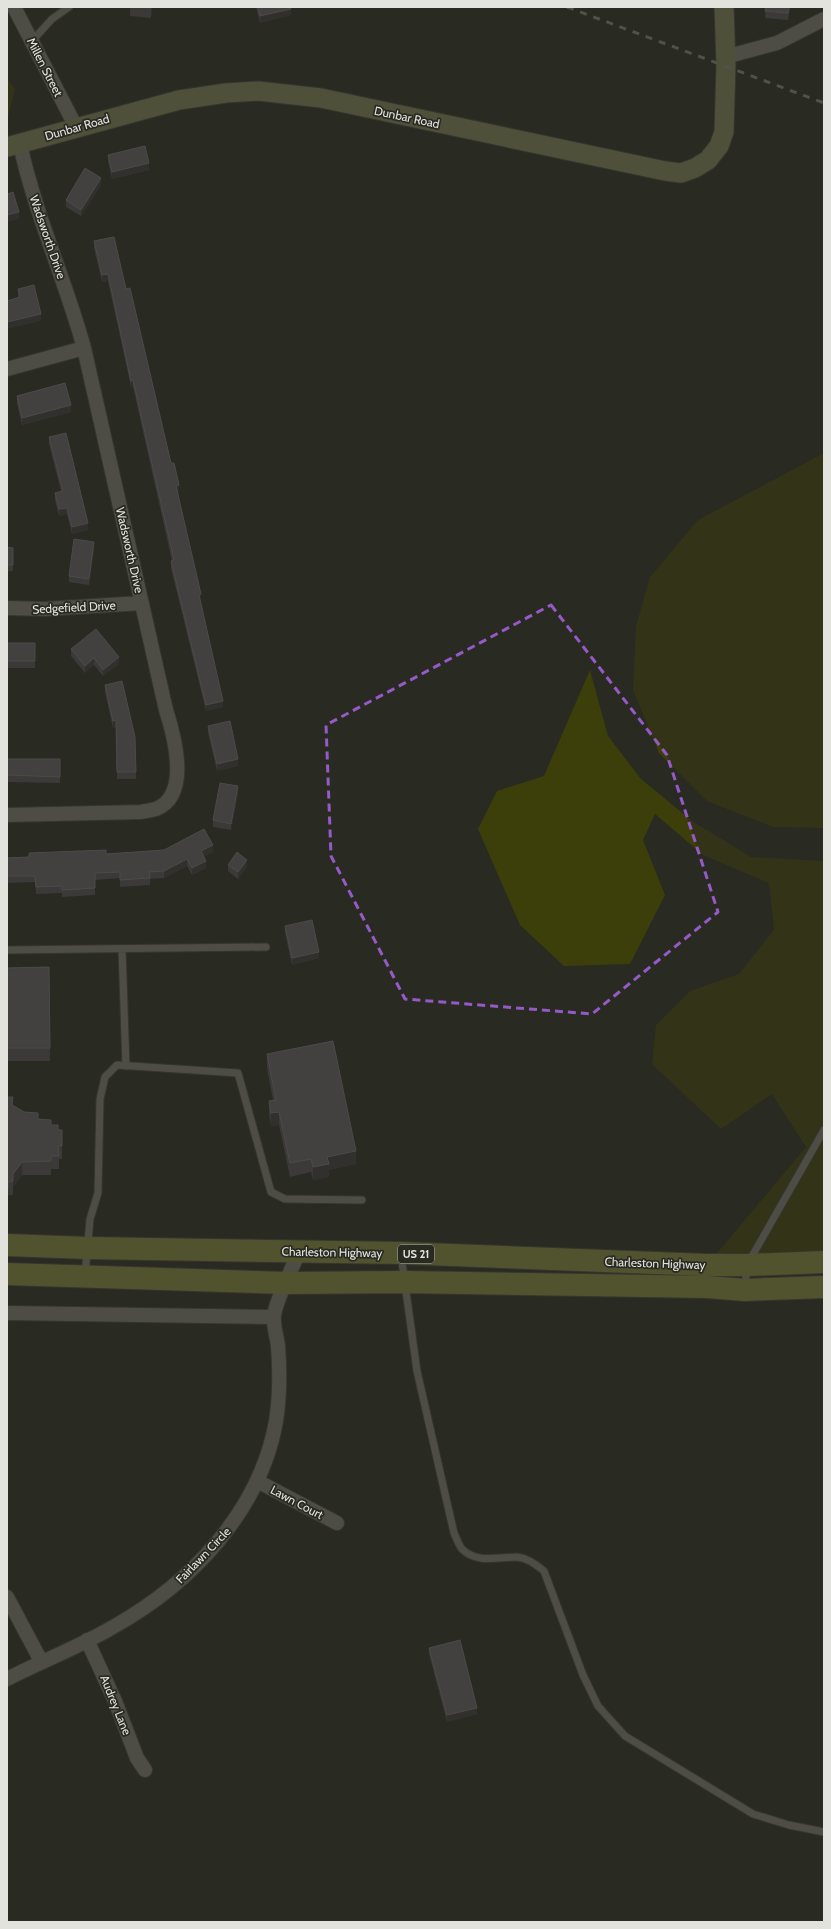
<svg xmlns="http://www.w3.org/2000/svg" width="831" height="1929" viewBox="0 0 831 1929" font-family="Cabin,sans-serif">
<rect width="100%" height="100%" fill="#292a22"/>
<path fill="#3d3f0b" d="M 7,78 L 15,89 L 7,121 Z
M 824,453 L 824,828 L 773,827 L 707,801 L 659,753 L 633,690 L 636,626 L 650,577 L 698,520 Z
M 590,670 L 608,736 L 641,779 L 692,821 L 751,857 L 824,861 L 824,1262 L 707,1265 L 806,1147 L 772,1094 L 721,1129 L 652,1064 L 656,1025 L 690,991 L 739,974 L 774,930 L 769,883 L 703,855 L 655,814 L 643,840 L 665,895 L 630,964 L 564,966 L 520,925 L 478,829 L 497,791 L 544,776 Z"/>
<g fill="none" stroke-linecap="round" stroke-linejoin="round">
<g stroke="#44453e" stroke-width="9">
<path id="lane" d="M 32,41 L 52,19 L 69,7
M 122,949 L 126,1066
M 7,950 L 266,947
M 401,1255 L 417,1371 L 454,1533 C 456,1537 459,1546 462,1549 C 477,1564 499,1557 517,1557 C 528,1558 536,1565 544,1571 L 583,1675 L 598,1706 L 625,1736 L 753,1814 L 789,1825 L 824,1832
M 85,1275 L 90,1219 L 98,1193 L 100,1099 L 105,1077 L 117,1065 L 238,1073 L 271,1192 L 285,1199 L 362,1200
M 745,1288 L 747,1265 L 824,1130"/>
</g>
<g stroke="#44453e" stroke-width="16">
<path id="street" d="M 14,7 L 76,127
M 725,57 L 777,43 L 824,19
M 7,369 L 84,348
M 7,608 L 44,609 L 142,603
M 7,815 L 141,812 C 146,811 152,810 156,809 C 191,795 174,735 166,710 L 84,348 C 65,279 35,214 20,144
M 7,1313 L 274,1317
M 257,1481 L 337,1523
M 7,1597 L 41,1661
M 87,1640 L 115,1701 L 137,1758 L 145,1770
M 7,1679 C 42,1661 79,1647 113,1627 C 190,1584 260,1512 276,1421 C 280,1396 280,1372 278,1346 C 277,1337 273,1326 274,1316 C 276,1299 292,1269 299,1252"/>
</g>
<g stroke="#44453e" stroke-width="21">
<path id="secondary" d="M 7,147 L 179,100 L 226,93 L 258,91 L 321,98 L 665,171 L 681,173 L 695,168 L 708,160 L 719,146 L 724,132 L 726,65 L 724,7"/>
</g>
<g stroke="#44453e" stroke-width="24">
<path id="primary" d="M 7,1245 L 88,1248 L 401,1253 L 707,1265 L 747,1265 L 824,1262
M 7,1274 L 286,1283 L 404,1282 L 707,1287 L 745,1290 L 824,1287"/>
</g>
<use href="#lane" stroke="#787970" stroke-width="7"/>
<use href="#street" stroke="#787970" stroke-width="14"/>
<use href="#secondary" stroke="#7d7f58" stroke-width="19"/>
<use href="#primary" stroke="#82853f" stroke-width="22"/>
<path stroke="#7f8079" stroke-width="3" stroke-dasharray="7 7" stroke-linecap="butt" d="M 567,7 L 824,103"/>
</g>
<path fill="#524d55" d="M 130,7 L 152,7 L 151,18 L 130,16 Z
M 256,7 L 290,7 L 291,15 L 260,23 Z
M 766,7 L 790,7 L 788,20 L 765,18 Z
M 108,155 L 149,170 L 112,179 L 108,161 Z
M 101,185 L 81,216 L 66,207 L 66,200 Z
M 94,241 L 126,289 L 171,463 L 179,492 L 177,492 L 201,601 L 200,601 L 223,707 L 206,711 L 171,568 L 171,561 L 172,561 L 133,387 L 131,387 L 108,281 L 102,282 L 94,248 Z
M 18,289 L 41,321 L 18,298 Z
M 17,396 L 71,412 L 22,425 L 17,403 Z
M 49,437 L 88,530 L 72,534 L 67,514 L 59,516 L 55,500 L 55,493 L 61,491 L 49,444 Z
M 7,547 L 13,548 L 13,571 L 7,571 Z
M 94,548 L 89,585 L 69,582 L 69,576 Z
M 7,643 L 35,643 L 35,668 L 7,668 Z
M 71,649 L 119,664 L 103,676 L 94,665 L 85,673 L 71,656 Z
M 105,685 L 136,772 L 136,779 L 117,779 L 116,727 L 113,728 L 105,692 Z
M 208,726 L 238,766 L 217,771 L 208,733 Z
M 7,759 L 60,759 L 60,783 L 7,782 Z
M 238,793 L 231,830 L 213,827 L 213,820 Z
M 213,852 L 204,856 L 206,868 L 192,875 L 187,866 L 164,878 L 150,879 L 150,885 L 120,887 L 120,878 L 95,880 L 95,895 L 62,897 L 62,893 L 36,894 L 35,882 L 7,883 L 7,858 L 106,854 Z
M 228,865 L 247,866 L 238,879 L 228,871 Z
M 285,926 L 319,958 L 292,965 L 285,933 Z
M 49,967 L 50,1061 L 7,1061 L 7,968 Z
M 267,1054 L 356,1164 L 329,1170 L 329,1177 L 313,1180 L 311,1172 L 290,1177 L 279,1125 L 271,1126 L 269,1114 L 269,1101 L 273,1100 L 267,1068 Z
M 7,1097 L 13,1105 L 24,1112 L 51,1125 L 58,1130 L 62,1130 L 62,1159 L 59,1159 L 59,1169 L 51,1169 L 51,1175 L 22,1175 L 13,1187 L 13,1195 L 8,1195 L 8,1201 L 7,1201 Z
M 429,1648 L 477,1714 L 447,1722 L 429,1654 Z"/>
<path fill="#3b383b" d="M 151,7 L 152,7 L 151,18 Z
M 291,9 L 291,15 L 260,23 L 260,16 Z
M 149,163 L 149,170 L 112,179 L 112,172 Z
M 101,178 L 101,185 L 81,216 L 81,210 Z
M 19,212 L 19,219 L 7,222 L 7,215 Z
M 108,274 L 108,281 L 102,282 L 102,275 Z
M 41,314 L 41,321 L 7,329 L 7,322 Z
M 133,380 L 133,387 L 131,387 L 131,381 Z
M 71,405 L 71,412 L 22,425 L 22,418 Z
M 179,485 L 179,492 L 176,493 L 176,486 Z
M 67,508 L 67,514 L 59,516 L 59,509 Z
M 88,523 L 88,530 L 72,534 L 72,527 Z
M 94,542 L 94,548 L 89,585 L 89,579 Z
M 201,594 L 201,601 L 199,601 L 199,595 Z
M 119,657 L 119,664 L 103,676 L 103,670 Z
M 94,658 L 94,665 L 85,673 L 85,666 Z
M 223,701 L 223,707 L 206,711 L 206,705 Z
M 116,720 L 116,727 L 113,728 L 113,721 Z
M 238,759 L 238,766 L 217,771 L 217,764 Z
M 238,786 L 238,793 L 231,830 L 231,824 Z
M 213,845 L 213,852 L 201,858 L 201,851 Z
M 187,859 L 187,866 L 164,878 L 164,871 Z
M 247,860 L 247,866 L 238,879 L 238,872 Z
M 206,861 L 206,868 L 192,875 L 192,868 Z
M 319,952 L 319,958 L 292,965 L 292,958 Z
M 279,1112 L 279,1125 L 271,1126 L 271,1113 Z
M 356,1151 L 356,1164 L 329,1170 L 329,1177 L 313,1180 L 313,1167 L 327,1157 Z
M 22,1162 L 22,1175 L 13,1187 L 13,1174 Z
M 477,1708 L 477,1714 L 447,1722 L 447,1715 Z"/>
<path fill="#625d64" stroke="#767277" d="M 141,7 L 151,7 L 151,8 Z
M 258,7 L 290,7 L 291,9 L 260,16 Z
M 766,7 L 789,7 L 788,13 L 765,11 Z
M 145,146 L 149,163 L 112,172 L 108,155 Z
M 85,168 L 101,178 L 81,210 L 66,200 Z
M 13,192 L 19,212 L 7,215 L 7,194 Z
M 114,237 L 126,289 L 130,288 L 171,463 L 174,463 L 179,485 L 176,486 L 201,594 L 199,595 L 223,701 L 206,705 L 171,561 L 174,560 L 133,380 L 131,381 L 108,274 L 102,275 L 94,241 Z
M 34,285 L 41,314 L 7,322 L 7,301 L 20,297 L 18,289 Z
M 65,383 L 71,405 L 22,418 L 17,396 Z
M 66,433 L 88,523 L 72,527 L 67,508 L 59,509 L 55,493 L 63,491 L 49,437 Z
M 74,539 L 94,542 L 89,579 L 69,576 Z
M 7,547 L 13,548 L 13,565 L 7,565 Z
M 96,629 L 119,657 L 103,670 L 94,658 L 85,666 L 71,649 Z
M 7,643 L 35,643 L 35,661 L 7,661 Z
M 122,681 L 135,737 L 136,772 L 117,772 L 116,720 L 113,721 L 105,685 Z
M 230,721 L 238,759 L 217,764 L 208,726 Z
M 7,759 L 60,759 L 60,777 L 7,775 Z
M 220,783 L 238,786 L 231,824 L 213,820 Z
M 204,829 L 213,845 L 201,851 L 206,861 L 192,868 L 187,859 L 164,871 L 149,872 L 150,878 L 120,880 L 120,872 L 95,873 L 95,888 L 62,890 L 62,886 L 36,887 L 35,876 L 7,876 L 7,858 L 29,857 L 29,853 L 106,850 L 106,854 L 164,850 Z
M 237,852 L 247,860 L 238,872 L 228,865 Z
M 312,920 L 319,952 L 292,958 L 285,926 Z
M 49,967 L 50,1048 L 7,1048 L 7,968 Z
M 333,1041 L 356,1151 L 327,1157 L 329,1164 L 313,1167 L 311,1159 L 290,1163 L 279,1112 L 271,1113 L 269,1101 L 276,1100 L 267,1054 Z
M 7,1097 L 13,1097 L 12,1105 L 24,1112 L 38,1113 L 38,1119 L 51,1120 L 51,1125 L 58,1125 L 58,1130 L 62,1130 L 62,1146 L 58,1146 L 59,1156 L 51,1156 L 51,1161 L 22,1162 L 13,1174 L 13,1181 L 8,1182 L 8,1188 L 7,1188 Z
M 460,1640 L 477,1708 L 447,1715 L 429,1648 Z"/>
<path d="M0 0H831V1929H0ZM 551,605 L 667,755 L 718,912 L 592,1014 L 405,999 L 331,856 L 326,725 Z" fill="#292a22" fill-opacity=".55" fill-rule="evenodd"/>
<path fill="none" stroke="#955ac7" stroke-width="3" stroke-dasharray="8 5" stroke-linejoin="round" d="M 551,605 L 667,755 L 718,912 L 592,1014 L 405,999 L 331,856 L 326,725 Z"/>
<g text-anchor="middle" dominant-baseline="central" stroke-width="3.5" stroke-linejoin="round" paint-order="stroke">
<rect fill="#292a22" stroke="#abaca6" stroke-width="1" x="398" y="1245" width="36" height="18" rx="3"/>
<g font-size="11" font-weight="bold" fill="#e3e3de">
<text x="416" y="1254">US 21</text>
</g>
<g font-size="12" fill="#e3e3de" stroke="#292a22">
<text transform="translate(45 67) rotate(63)">Millen Street</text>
<text transform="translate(407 117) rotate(12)">Dunbar Road</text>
<text transform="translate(77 127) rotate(-16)">Dunbar Road</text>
<text transform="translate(48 237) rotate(71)">Wadsworth Drive</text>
<text transform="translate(130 550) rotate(77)">Wadsworth Drive</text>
<text transform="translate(74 607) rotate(-3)">Sedgefield Drive</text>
<text transform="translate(332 1252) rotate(1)">Charleston Highway</text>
<text transform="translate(655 1263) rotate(2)">Charleston Highway</text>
<text transform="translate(297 1502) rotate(28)">Lawn Court</text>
<text transform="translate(203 1555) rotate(-46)">Fairlawn Circle</text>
<text transform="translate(116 1705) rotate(68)">Audrey Lane</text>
</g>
</g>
<rect width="831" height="1929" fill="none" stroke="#e3e3de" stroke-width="16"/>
</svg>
